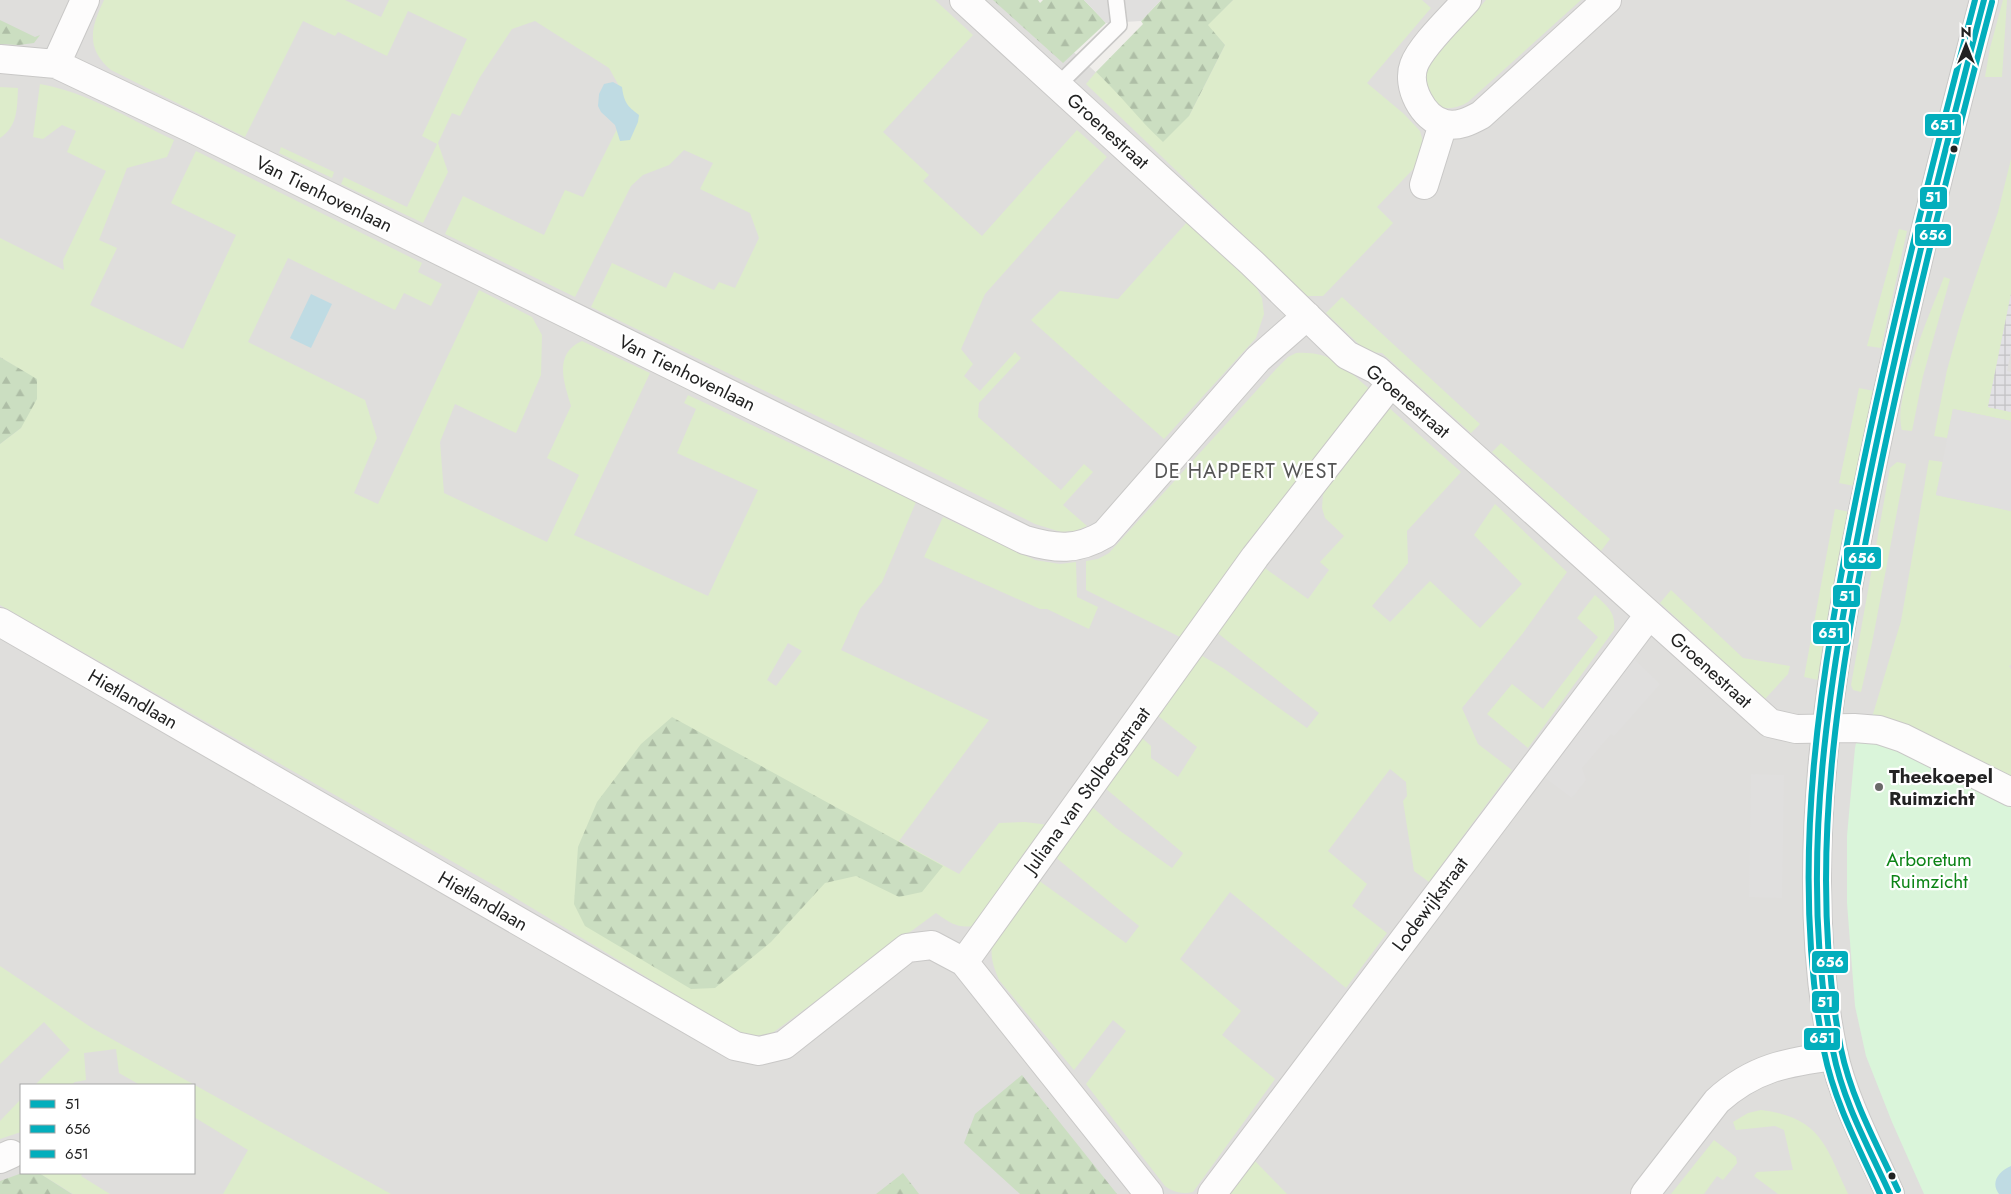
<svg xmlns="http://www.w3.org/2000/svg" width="2011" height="1194" viewBox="0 0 2011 1194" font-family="Jost,sans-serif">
<defs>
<pattern id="forest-firs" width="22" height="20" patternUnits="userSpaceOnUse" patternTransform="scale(1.25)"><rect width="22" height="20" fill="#cbdec1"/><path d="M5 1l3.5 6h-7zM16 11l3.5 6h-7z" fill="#aebea6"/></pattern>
<pattern id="plaza-grid" width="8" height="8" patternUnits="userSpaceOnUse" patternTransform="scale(1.25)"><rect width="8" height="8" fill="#e2e1e5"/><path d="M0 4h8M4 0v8" fill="none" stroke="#c2c1c4"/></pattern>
</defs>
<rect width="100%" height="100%" fill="#f0eeeb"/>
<path fill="#dfdedc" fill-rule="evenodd" d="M 0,0 L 1016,0 L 1111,86 L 1161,0 L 2011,0 L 2011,1194 L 0,1194 L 0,437 L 37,379 L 0,357 ZM 21,1085 L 194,1085 L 194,1173 L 21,1173 Z"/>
<path fill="#ddeccb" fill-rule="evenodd" d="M 104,0 L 345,0 L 381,17 L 389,0 L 935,0 L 973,35 L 883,132 L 929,175 L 923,181 L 982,236 L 1077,130 L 1107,157 L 985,294 L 961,349 L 973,364 L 964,376 L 980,391 L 1015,352 L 1021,358 L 979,403 L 978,417 L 1061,490 L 1084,464 L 1093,472 L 1063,505 L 1087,526 L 1075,531 L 1061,532 L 1035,524 L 910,461 L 591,307 L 612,263 L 666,288 L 674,272 L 714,290 L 719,282 L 735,288 L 759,238 L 750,213 L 700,189 L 713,163 L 684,150 L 669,165 L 643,175 L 631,186 L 575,297 L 445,234 L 463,196 L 544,235 L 565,190 L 583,197 L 622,119 L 619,86 L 609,68 L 535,21 L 512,29 L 480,77 L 460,116 L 452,113 L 438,143 L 448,172 L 423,223 L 341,184 L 344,177 L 407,207 L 437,144 L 422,136 L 467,39 L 408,11 L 387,56 L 338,32 L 335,36 L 303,21 L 245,137 L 111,70 C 85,48 91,27 104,0 Z
M 1233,0 L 1422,0 L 1431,8 L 1367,83 L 1404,114 L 1420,131 L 1423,142 L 1419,163 L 1377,207 L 1393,223 L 1323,296 L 1307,296 L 1086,84 L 1096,72 L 1111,86 L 1189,116 L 1225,45 L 1207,25 Z
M 1486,0 L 1581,0 L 1468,102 C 1450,113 1430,110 1426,87 C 1425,77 1424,73 1428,64 Z
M 2003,0 L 2007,0 L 2002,77 L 1985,77 L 1990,48 Z
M 40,84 C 87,92 131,120 174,140 L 167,157 L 127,168 L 99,240 L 117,248 L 90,305 L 183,349 L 236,235 L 171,203 L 196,151 L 422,263 L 418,272 L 442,284 L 431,306 L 404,293 L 395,310 L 288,258 L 248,342 L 365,400 L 377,438 L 354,493 L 378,504 L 479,290 L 532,317 L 542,335 L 541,375 L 516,433 L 455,404 L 440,442 L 444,493 L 547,542 L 579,475 L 547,458 L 571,406 C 564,382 553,354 582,341 L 650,373 L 574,535 L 708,596 L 758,490 L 677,453 L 696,409 L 684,403 L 688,395 L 916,502 L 882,582 L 860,609 L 841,650 L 989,720 L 899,841 L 959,874 L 999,823 L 1025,822 L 1049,825 L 979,925 C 959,929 953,925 936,913 L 771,1034 L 752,1036 L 736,1031 L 499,888 L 0,605 L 0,444 L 21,428 L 37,380 L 0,357 L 0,238 L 64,270 L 63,260 L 106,171 L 67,152 L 76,131 L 62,125 L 43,139 L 33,137 ZM 788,643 L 802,651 L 776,686 L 767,680 Z
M 0,87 L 18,88 C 17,108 18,126 0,138 Z
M 281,147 L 334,172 L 332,178 L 279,153 Z
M 2011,159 L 2011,294 L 1988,407 L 2011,412 L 2011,421 L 1953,409 L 1947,438 L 1934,436 L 1947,370 L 1962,317 L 1998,212 Z
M 1187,222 L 1256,287 L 1262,298 L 1264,314 L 1256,338 L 1164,439 L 1031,320 L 1060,291 L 1118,299 Z
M 1899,229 L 1907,231 L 1881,348 L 1867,346 Z
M 1944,277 L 1950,279 L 1923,376 L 1912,431 L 1902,430 C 1892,400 1932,309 1944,277 Z
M 1342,297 L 1480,424 L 1471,433 L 1382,353 L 1367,352 L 1326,313 Z
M 1296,353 C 1335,351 1345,369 1373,392 L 1184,639 L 1086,590 L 1086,561 L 1098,559 L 1109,553 L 1277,368 L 1288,357 Z
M 1859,388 L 1874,391 L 1854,486 L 1839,483 Z
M 1387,406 L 1461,472 L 1407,531 L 1408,563 L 1372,606 L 1390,622 L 1430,581 L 1480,628 L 1522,584 L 1474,535 L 1495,504 L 1567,572 L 1523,633 L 1462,708 L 1478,744 L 1512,770 L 1429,882 L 1414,871 L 1403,801 L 1407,796 L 1406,782 L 1390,769 L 1328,851 L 1367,884 L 1352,906 L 1387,933 L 1346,988 L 1230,892 L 1180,959 L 1241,1011 L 1222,1035 L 1275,1079 L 1193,1192 C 1183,1194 1174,1193 1165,1186 L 1086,1084 L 1126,1031 L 1113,1020 L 1074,1070 L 999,980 C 995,970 990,959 992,947 C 997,927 1025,897 1038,880 L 1126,943 L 1139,926 L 1054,856 L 1090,805 L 1116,828 L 1172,868 L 1182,855 L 1183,853 L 1105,788 L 1142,738 L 1151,746 L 1151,758 L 1178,777 L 1197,747 L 1157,715 L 1199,654 L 1223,668 L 1307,728 L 1319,713 L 1215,631 L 1262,566 L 1308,599 L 1329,570 L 1320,562 L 1344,536 L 1325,518 L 1322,508 L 1323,494 L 1333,476 Z
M 1501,443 L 1610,539 L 1601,551 L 1492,452 Z
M 1929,460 L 1943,462 L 1936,495 L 2011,511 L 2011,665 L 2009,666 L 2011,669 L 2011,777 L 1873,714 L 1901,621 Z
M 1897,462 L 1906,464 L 1872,643 L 1861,692 L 1853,690 L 1851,685 L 1890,468 Z
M 1835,509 L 1850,512 L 1818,680 L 1804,677 Z
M 943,517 L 1035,560 L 1060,564 L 1076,562 L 1077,597 L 1098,607 L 1089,629 L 1047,609 L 1040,609 L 924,557 Z
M 1671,590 L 1743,658 L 1790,666 L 1788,674 L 1765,699 L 1660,603 Z
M 1595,595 C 1607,606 1616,612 1614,630 L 1528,748 L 1487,714 L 1512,684 L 1543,709 L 1598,637 L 1577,618 Z
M 0,966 L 92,1028 L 391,1194 L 223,1194 L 248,1150 L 194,1117 L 194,1085 L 140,1085 L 119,1073 L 116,1049 L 84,1053 L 86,1080 L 75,1082 L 71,1085 L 35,1085 L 70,1050 L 44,1022 L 0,1064 Z
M 21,1099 L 21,1132 L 0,1139 L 0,1121 Z
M 1761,1110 C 1821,1118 1825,1145 1848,1194 L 1778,1194 L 1754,1176 L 1757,1172 L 1793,1170 L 1784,1130 L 1775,1126 L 1736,1130 L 1733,1122 L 1748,1113 Z
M 1714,1140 L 1736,1157 L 1737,1163 L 1723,1180 L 1717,1176 L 1704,1194 L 1671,1194 Z
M 1254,1160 L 1287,1194 L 1225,1194 L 1243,1170 L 1247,1172 Z
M 39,1173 L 83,1173 L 81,1176 L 110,1194 L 73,1194 Z"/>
<path fill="url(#forest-firs)" d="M 993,0 L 1038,0 L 1040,3 L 1043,0 L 1084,0 L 1106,23 L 1063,63 Z
M 1161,0 L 1233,0 L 1208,25 L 1225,45 L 1189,116 L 1163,142 C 1139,120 1120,94 1096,72 L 1143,24 L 1141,21 Z
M 0,20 L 35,37 L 40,35 L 34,43 L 19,45 L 0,44 Z
M 0,357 L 37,379 L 37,399 L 21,428 L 0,444 Z
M 672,717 L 943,866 L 922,892 L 899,897 L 856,876 L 825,883 L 771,942 L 715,988 L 691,989 L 585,926 L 574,904 L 578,847 L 597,802 L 641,744 Z
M 1022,1075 L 1117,1194 L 1020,1194 L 964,1143 L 975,1114 Z
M 22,1173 L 39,1173 L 72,1194 L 0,1194 L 0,1181 Z
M 903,1173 L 919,1194 L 876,1194 Z"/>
<path fill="#daf5da" d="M 1873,714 L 2011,777 L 2011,1194 L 1924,1194 L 1892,1122 L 1866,1056 L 1855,1006 L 1847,903 L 1847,836 L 1855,748 L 1858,734 Z"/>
<path fill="#e0dfde" d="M 1084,0 L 1161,0 L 1141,21 L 1106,23 Z
M 1953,409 L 2011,421 L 2011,511 L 1936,495 Z
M 1632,657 L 1660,684 L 1614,736 L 1611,734 L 1582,768 L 1586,780 L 1572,798 L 1544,777 Z
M 1751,774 L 1784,775 L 1782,898 L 1749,897 Z"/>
<path fill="url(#plaza-grid)" d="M 2011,294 L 2011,351 L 2007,371 L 2011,372 L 2011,412 L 1988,407 Z"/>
<path fill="#bfdbe3" d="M 613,82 L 622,87 C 624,102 627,106 639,115 L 638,122 L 630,140 L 620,141 L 615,125 L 601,112 L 598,106 L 599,94 L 604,84 Z
M 311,294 L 332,304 L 311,348 L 290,338 Z
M 2011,1166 L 2011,1194 L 1999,1194 C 1990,1182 1999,1171 2011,1166 Z"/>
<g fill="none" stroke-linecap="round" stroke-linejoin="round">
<g stroke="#c9c8c7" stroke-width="18">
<path id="service" d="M 1058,85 L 1119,25 L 1116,0"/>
</g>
<g stroke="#c9c8c7" stroke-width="30">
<path id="minor" d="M 964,0 L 1252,263 L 1347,355 L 1377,370 L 1770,723 L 1796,729 L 1854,728 L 1879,730 L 1903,738 L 2011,792
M 1467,0 C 1452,17 1421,46 1414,65 C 1406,86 1423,119 1445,124 C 1458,127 1470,121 1481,115 L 1607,0
M 0,59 L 56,64 L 191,128 L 1025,540 C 1056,549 1077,551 1105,534 L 1258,359 L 1307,316
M 56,64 L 85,0
M 1424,185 L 1443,124
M 0,622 L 735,1046 L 759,1051 L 784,1045 L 907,948 L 932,945 L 964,962 L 1149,1194
M 964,962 L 1255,557 L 1391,383
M 0,1159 L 11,1154
M 1212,1194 L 1649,615
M 1645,1194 L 1717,1101 C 1753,1068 1787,1062 1834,1056"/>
</g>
<g stroke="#c9c8c7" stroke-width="30">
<path id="tertiary" d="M 1890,1194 C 1870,1149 1843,1099 1833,1051 C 1794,861 1833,653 1872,466 C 1904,310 1943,155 1984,0"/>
</g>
<use href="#service" stroke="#fdfcfc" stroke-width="15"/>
<use href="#minor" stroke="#fdfcfc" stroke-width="28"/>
<use href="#tertiary" stroke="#fdfcfc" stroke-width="28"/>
<g stroke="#fff" stroke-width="10">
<path id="bus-1" d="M 1890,1194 C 1869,1148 1843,1102 1833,1051 C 1795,864 1831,669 1868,484 C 1901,322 1942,161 1984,0"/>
</g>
<g stroke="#fff" stroke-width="10">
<path id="bus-2" d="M 1898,1190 C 1877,1145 1851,1098 1841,1049 C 1805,861 1840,669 1877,484 C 1910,322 1950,162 1992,2"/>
</g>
<g stroke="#fff" stroke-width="10">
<path id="bus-3" d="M 1880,1194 C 1859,1148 1834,1101 1824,1051 C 1788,862 1821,670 1859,484 C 1892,322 1933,161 1975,0"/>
</g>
<use href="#bus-1" stroke="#03aebc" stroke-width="6"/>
<use href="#bus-2" stroke="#03aebc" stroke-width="6"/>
<use href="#bus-3" stroke="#03aebc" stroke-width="6"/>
</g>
<g fill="#222" stroke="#fff" stroke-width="2">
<circle cx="1954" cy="149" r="4.5"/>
<circle cx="1892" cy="1176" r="4.5"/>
</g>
<circle fill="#6a6968" stroke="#fff" stroke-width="2" cx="1879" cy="787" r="5"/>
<g text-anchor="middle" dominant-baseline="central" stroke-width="4.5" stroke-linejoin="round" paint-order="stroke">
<g font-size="19" fill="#222" stroke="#fff">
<text transform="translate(1108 131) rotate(42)">Groenestraat</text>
<text transform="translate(324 194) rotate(26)">Van Tienhovenlaan</text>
<text transform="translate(687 373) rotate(26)">Van Tienhovenlaan</text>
<text transform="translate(1408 401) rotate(40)">Groenestraat</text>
<text transform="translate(1711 670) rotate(42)">Groenestraat</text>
<text transform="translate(133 699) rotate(30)">Hietlandlaan</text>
<text transform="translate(1087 790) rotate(-54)">Juliana van Stolbergstraat</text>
<text transform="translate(483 901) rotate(30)">Hietlandlaan</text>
<text transform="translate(1430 904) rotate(-53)">Lodewijkstraat</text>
</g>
<g font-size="19" font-weight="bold" fill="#222" stroke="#fff" text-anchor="start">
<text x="1889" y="776">Theekoepel<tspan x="1889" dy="22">Ruimzicht</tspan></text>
</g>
<g font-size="19" fill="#0c8416" stroke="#fff">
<text x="1929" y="859">Arboretum<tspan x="1929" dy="22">Ruimzicht</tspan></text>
</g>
<g font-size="20" letter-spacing="1" fill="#555" stroke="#fff">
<text x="1246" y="471">DE HAPPERT WEST</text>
</g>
</g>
<g stroke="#fff" stroke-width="2">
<rect x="1924" y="113" width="38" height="24" rx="5" fill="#03aebc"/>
<rect x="1919" y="186" width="29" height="24" rx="5" fill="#03aebc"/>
<rect x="1914" y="223" width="38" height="24" rx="5" fill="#03aebc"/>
<rect x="1843" y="546" width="39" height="24" rx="5" fill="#03aebc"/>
<rect x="1832" y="584" width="29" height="24" rx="5" fill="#03aebc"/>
<rect x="1812" y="621" width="38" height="24" rx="5" fill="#03aebc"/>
<rect x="1811" y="950" width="38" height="24" rx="5" fill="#03aebc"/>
<rect x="1811" y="990" width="29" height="24" rx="5" fill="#03aebc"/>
<rect x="1803" y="1027" width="38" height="24" rx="5" fill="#03aebc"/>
</g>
<g font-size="14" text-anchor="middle" font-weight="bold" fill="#fff">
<text x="1943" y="130">651</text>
<text x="1933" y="202">51</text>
<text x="1933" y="240">656</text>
<text x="1862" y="563">656</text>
<text x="1847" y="601">51</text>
<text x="1831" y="638">651</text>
<text x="1830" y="967">656</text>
<text x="1825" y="1007">51</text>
<text x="1822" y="1043">651</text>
</g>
<rect x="20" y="1084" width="175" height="90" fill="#ffffff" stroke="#a7a7a7"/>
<rect x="30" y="1100" width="25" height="8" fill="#03aebc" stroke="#a7a7a7"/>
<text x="65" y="1109" font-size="15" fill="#222222">51</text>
<rect x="30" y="1125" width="25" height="8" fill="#03aebc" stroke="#a7a7a7"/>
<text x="65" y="1134" font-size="15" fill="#222222">656</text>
<rect x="30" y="1150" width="25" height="8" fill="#03aebc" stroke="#a7a7a7"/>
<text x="65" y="1159" font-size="15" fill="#222222">651</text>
<g transform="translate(1966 45)" stroke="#ffffff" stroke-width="4" paint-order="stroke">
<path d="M0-4L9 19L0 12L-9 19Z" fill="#222222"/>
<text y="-8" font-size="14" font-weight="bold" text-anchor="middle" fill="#222222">N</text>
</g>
</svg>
